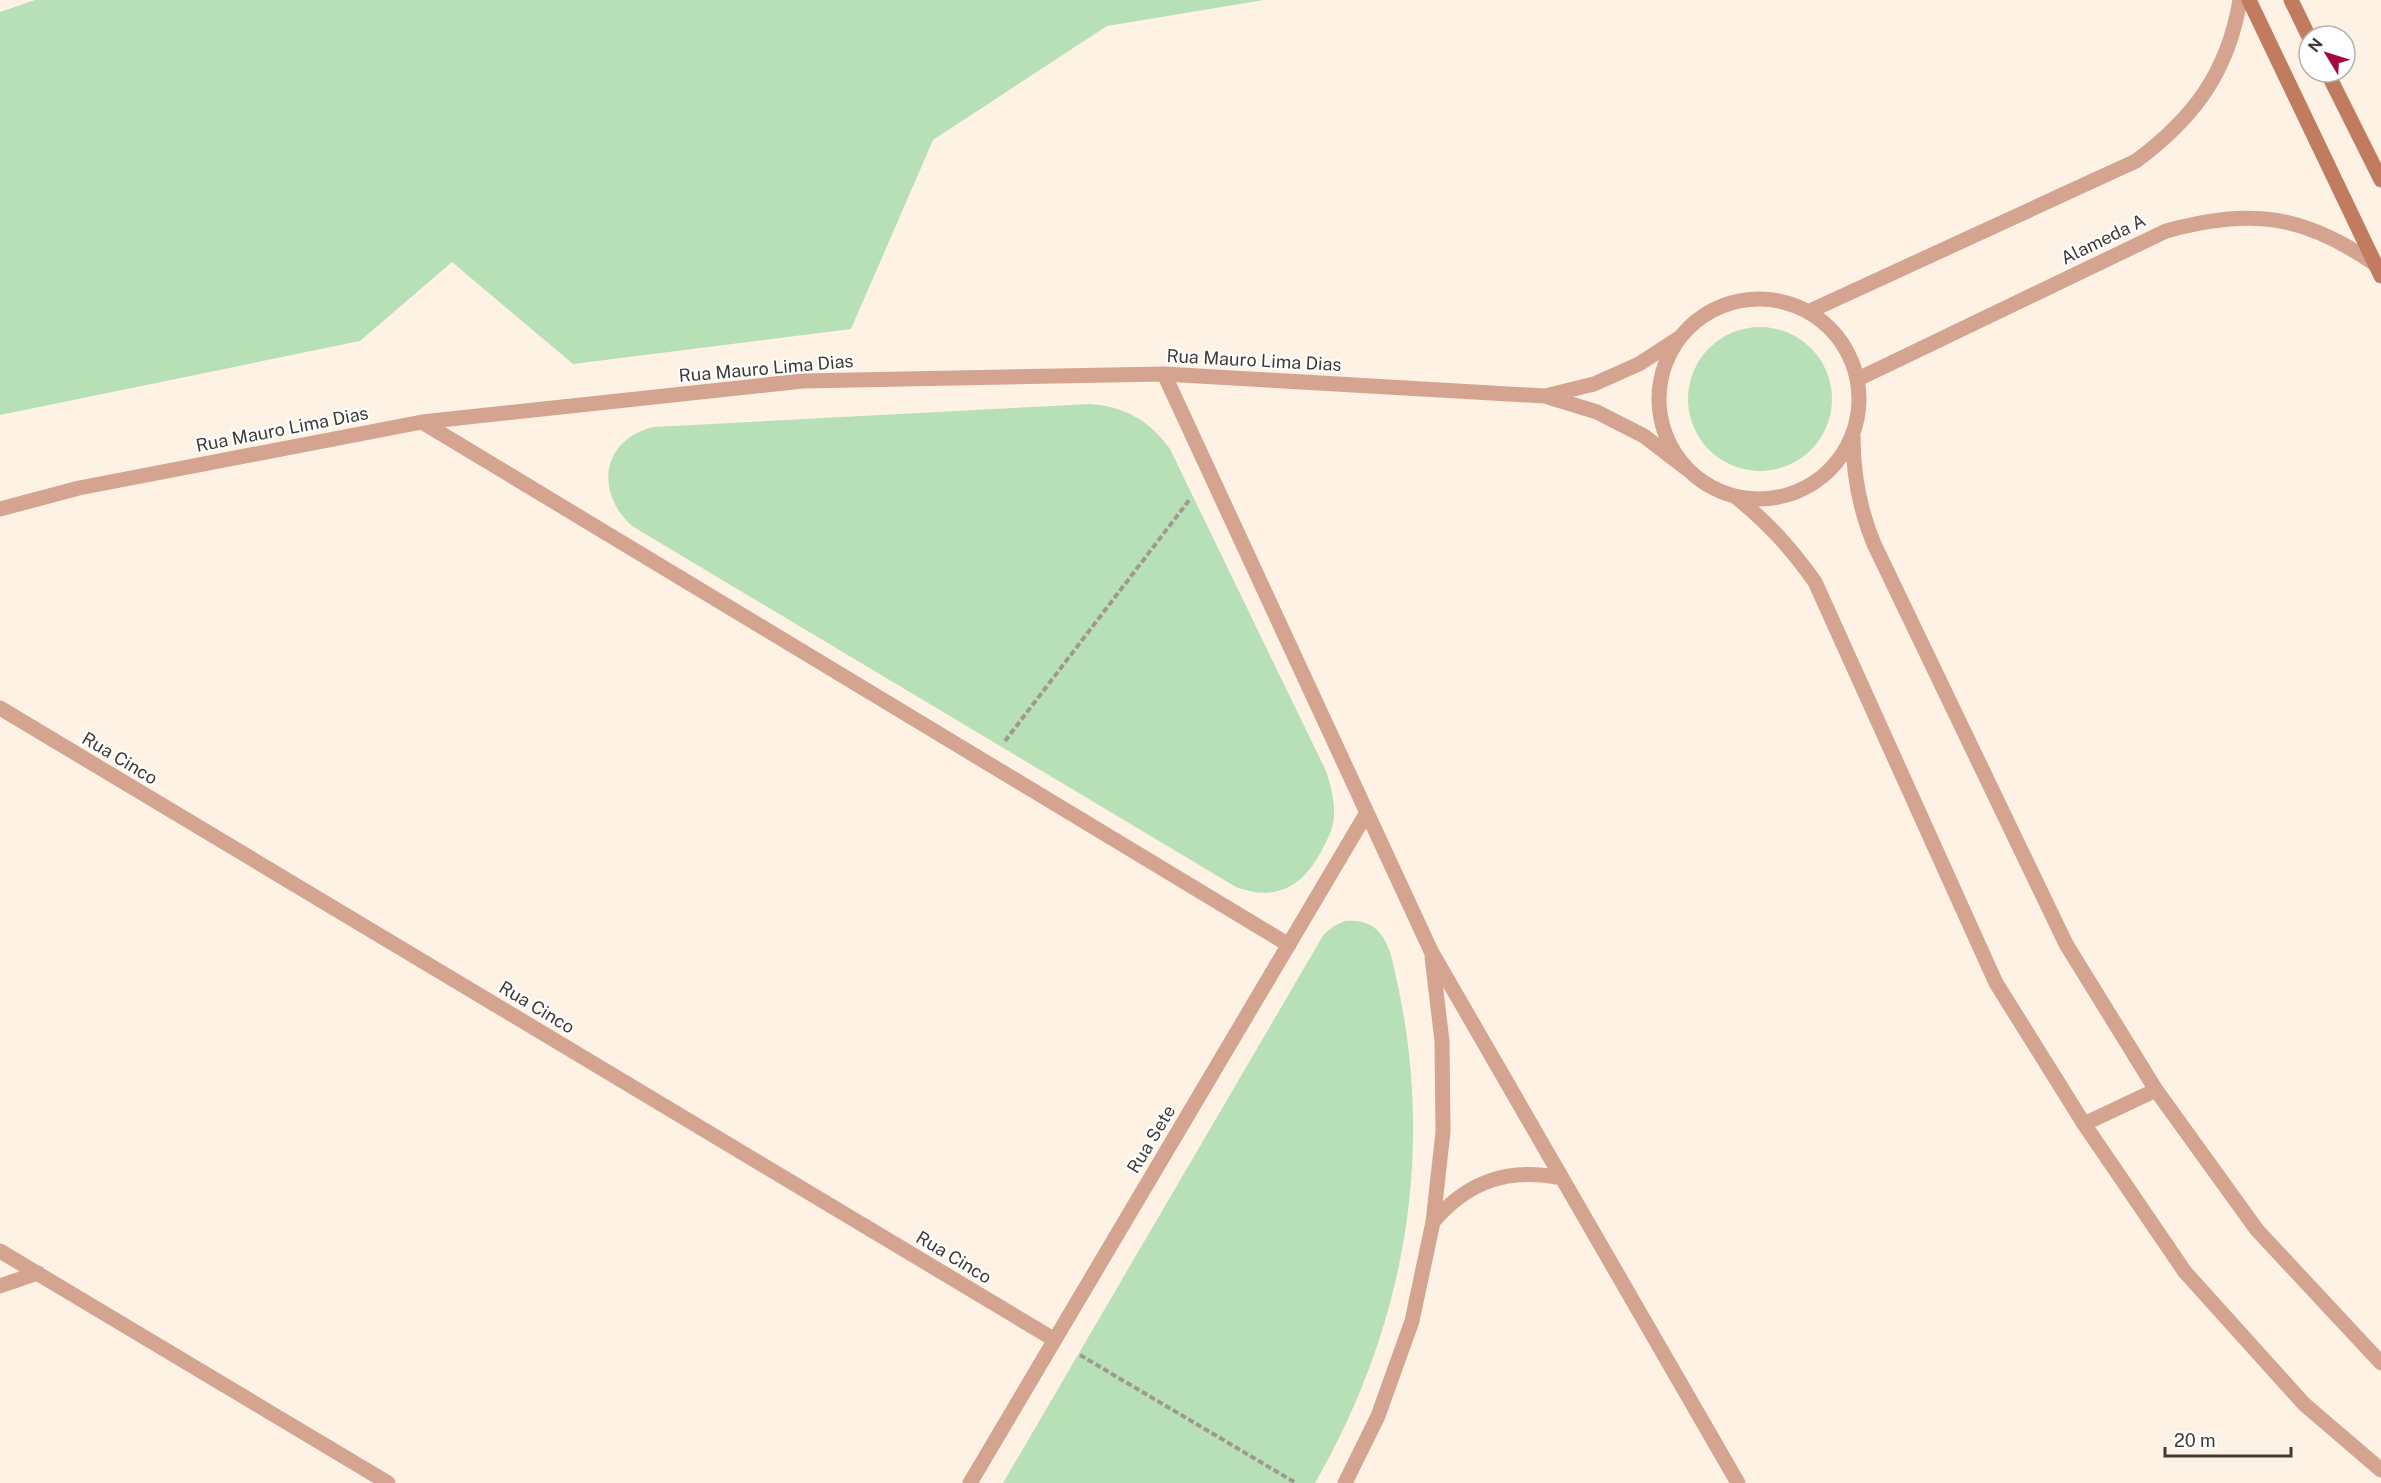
<svg xmlns="http://www.w3.org/2000/svg" width="2381" height="1483" viewBox="0 0 2381 1483" font-family="'Public Sans',sans-serif">
<rect width="100%" height="100%" fill="#fef2e5"/>
<path fill="#b8e0b6" d="M 35,0 L 1264,0 L 1107,26 L 933,140 L 851,329 L 573,364 L 452,262 L 360,341 L 0,415 L 0,12 Z
M1688 399a72 72 0 1 1 144 0a72 72 0 1 1-144 0Z
M 1089,404 C 1124,406 1149,420 1170,449 L 1326,771 C 1331,786 1335,801 1334,817 C 1333,830 1327,840 1321,852 C 1302,887 1275,902 1236,887 L 632,526 C 595,493 601,440 653,427 Z
M 1345,921 C 1388,917 1391,955 1398,986 C 1435,1160 1403,1330 1315,1483 L 1003,1483 L 1324,934 L 1334,926 Z"/>
<g fill="none" stroke-linecap="round" stroke-linejoin="round">
<path stroke="#a1988f" stroke-width="4" stroke-dasharray="6 3" stroke-linecap="butt" d="M 1005,741 L 1190,499
M 1080,1355 L 1296,1483"/>
<path stroke="#d4a491" stroke-width="15" d="M1659 399a100 100 0 1 1 200 0a100 100 0 1 1-200 0Z
M 1810,311 L 2136,161 C 2194,118 2228,72 2240,0
M 1164,374 L 1431,951 L 1738,1483
M 1858,379 L 2166,231 C 2251,208 2302,214 2375,264
M 1545,396 L 1594,384 L 1639,364 L 1679,338
M 422,422 L 1289,945
M 1853,436 C 1853,475 1859,508 1874,544 L 2066,944 L 2156,1090 L 2257,1230 L 2381,1363
M 1736,497 C 1769,524 1790,547 1815,582 L 1996,983 L 2084,1124 L 2185,1272 L 2304,1404 L 2381,1470
M 0,509 L 79,488 L 422,422 L 803,381 L 1164,374 L 1545,396 L 1597,412 L 1644,436 L 1687,469
M 0,708 L 1055,1340
M 2084,1124 L 2156,1090
M 1433,1222 C 1468,1181 1509,1167 1562,1178
M 0,1251 L 388,1483
M 0,1286 L 38,1273
M 970,1483 L 1366,814
M 1345,1483 L 1378,1416 L 1412,1321 L 1433,1222 L 1443,1132 L 1442,1041 L 1432,957"/>
<path stroke="#c17c60" stroke-width="15" d="M 2249,0 L 2381,276
M 2291,0 L 2309,37
M 2327,72 L 2381,180"/>
</g>
<g text-anchor="middle" dominant-baseline="central" stroke-width="4.5" stroke-linejoin="round" paint-order="stroke">
<g font-size="18" fill="#403b36" stroke="#fff">
<text transform="translate(2103 239) rotate(-26)">Alameda A</text>
<text transform="translate(1254 360) rotate(3)">Rua Mauro Lima Dias</text>
<text transform="translate(766 368) rotate(-5)">Rua Mauro Lima Dias</text>
<text transform="translate(282 429) rotate(-11)">Rua Mauro Lima Dias</text>
<text transform="translate(120 758) rotate(31)">Rua Cinco</text>
<text transform="translate(537 1007) rotate(31)">Rua Cinco</text>
<text transform="translate(1151 1139) rotate(-59)">Rua Sete</text>
<text transform="translate(954 1257) rotate(31)">Rua Cinco</text>
</g>
</g>
<g transform="translate(2327 54) rotate(308)"><circle r="28" fill="#ffffff" stroke="#b3b1af" stroke-width="1.5"/>
<path d="M0-4.5L10 22L0 15L-10 22Z" fill="#a30842"/>
<text y="-9" font-size="16" font-weight="bold" text-anchor="middle" fill="#403b36">N</text>
</g>
<path d="M2165 1447v9h126v-9" fill="none" stroke="#403b36" stroke-width="3"/>
<text x="2174" y="1447" font-size="18" fill="#403b36" stroke="#ffffff" stroke-width="4.5" paint-order="stroke">20 m</text>
</svg>
